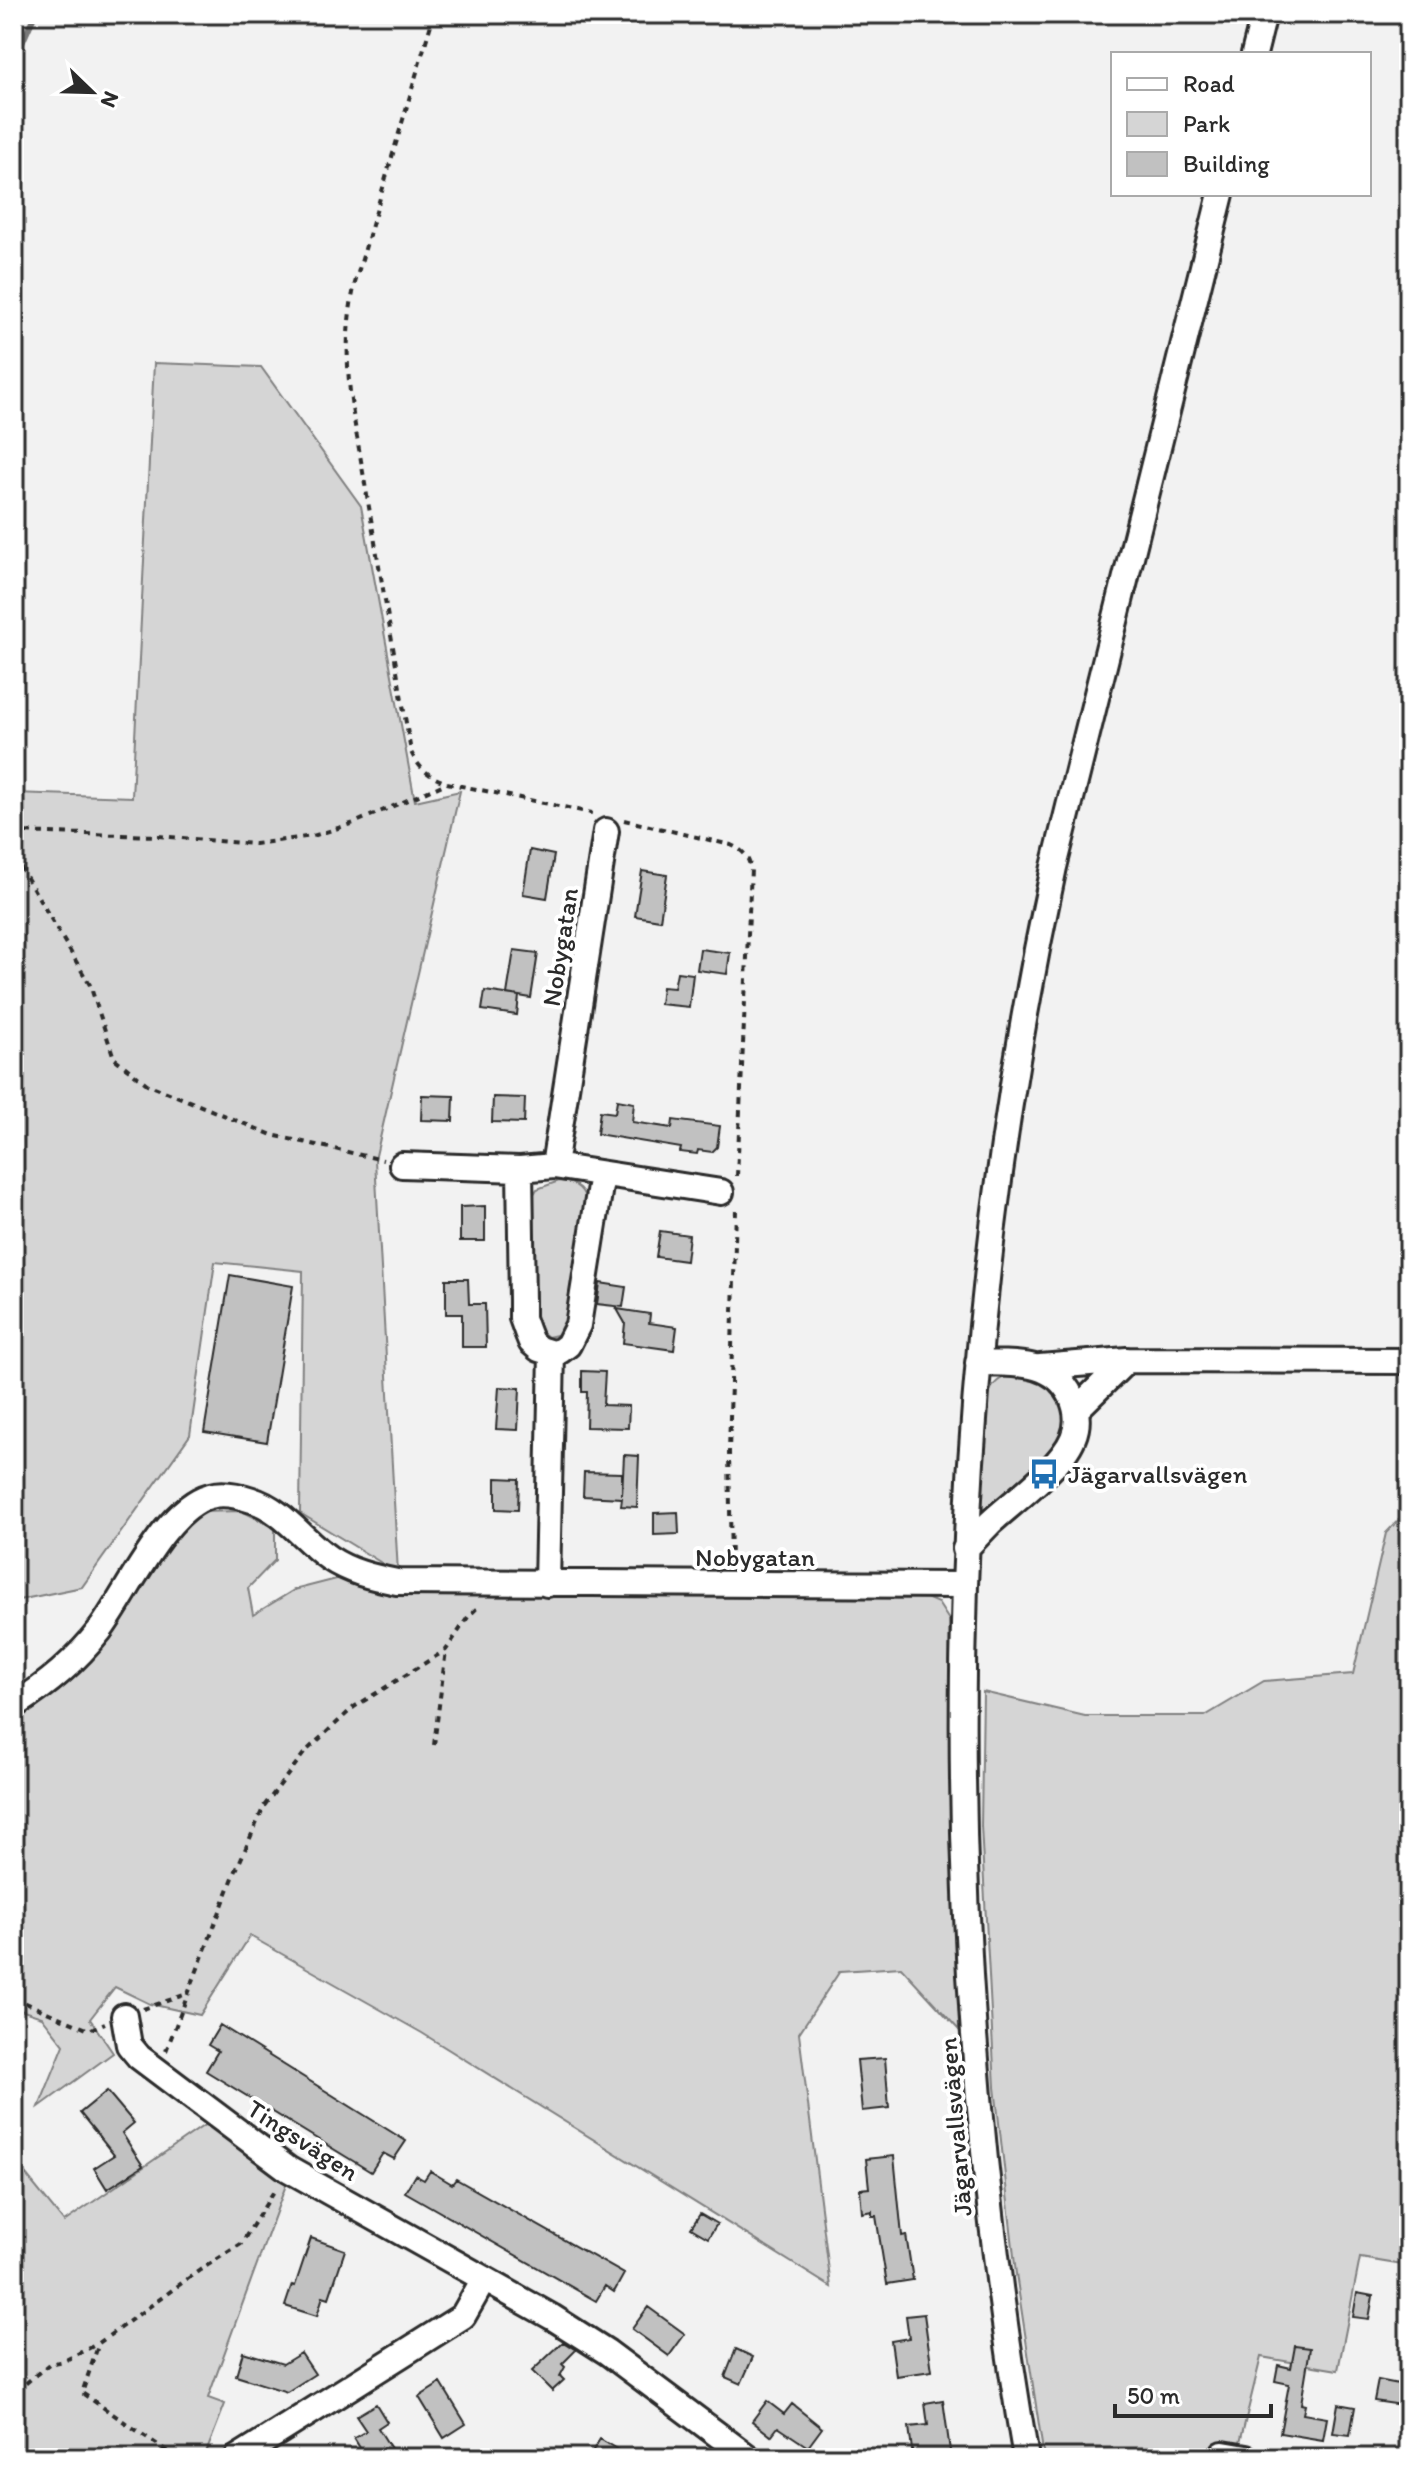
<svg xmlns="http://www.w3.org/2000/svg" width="1423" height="2472" viewBox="0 0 1423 2472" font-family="Itim,sans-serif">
<rect width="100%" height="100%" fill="#f2f2f2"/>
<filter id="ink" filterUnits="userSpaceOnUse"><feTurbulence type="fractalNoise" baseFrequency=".0125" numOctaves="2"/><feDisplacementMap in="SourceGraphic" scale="16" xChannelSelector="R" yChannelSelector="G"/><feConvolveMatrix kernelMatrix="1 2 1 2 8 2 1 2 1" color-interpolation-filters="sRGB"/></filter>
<g filter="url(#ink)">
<path fill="#d5d5d5" stroke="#808080" stroke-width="2" d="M 154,363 L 261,367 L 361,506 L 415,801 L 460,791 L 375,1160 L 398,1573 L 300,1513 L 303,1271 L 215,1262 L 190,1435 L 82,1587 L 14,1601 L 14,793 L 132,797 Z
M 559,1181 C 577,1182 585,1190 588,1207 L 570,1320 L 561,1334 L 548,1337 L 538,1329 L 533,1315 L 532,1197 L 537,1189 Z
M 1013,1374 L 1039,1378 L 1060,1396 L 1064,1409 L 1065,1423 L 1058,1444 L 984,1511 L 981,1509 L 985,1404 C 990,1387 996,1378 1013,1374 Z
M 1409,1509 L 1409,2266 L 1360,2258 L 1338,2370 L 1261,2357 L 1239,2447 L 1206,2458 L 1044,2458 L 1016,2274 L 995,2087 L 981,1826 L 983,1692 L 1085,1716 L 1205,1716 L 1264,1681 L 1353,1674 L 1386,1533 Z
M 242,1511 L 275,1528 L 275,1560 L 248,1588 L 253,1615 L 294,1590 L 352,1575 L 403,1591 L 662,1596 L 917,1594 L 938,1603 L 949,1620 L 959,2030 L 901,1967 L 840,1971 L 799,2033 L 831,2287 L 422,2033 L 250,1936 L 200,2015 L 150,2004 L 115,1987 L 90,2019 L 113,2053 L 39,2107 L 64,2045 L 42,2017 L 14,2008 L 14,1720 L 27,1712 L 199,1512 Z
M 206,2124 L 287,2182 L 208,2398 L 225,2404 L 204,2458 L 14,2458 L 14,2178 L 22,2170 L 64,2222 Z"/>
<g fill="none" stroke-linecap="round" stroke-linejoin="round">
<path stroke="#787878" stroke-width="6" d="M 14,61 L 35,14"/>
</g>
<path fill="#c1c1c1" stroke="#2b2b2b" stroke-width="2" d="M 530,850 L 554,855 L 547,898 L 523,894 Z
M 642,871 L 667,875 L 660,920 L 635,916 Z
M 700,949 L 730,953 L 727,974 L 697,970 Z
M 514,950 L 538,953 L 531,998 L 507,994 Z
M 677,972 L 693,974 L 689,1007 L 660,1004 L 662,987 L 674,988 Z
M 485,991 L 519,996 L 517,1015 L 482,1010 Z
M 422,1095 L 454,1096 L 453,1121 L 421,1120 Z
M 493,1097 L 525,1098 L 524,1123 L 492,1122 Z
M 617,1100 L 634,1103 L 632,1122 L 672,1128 L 673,1120 L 720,1126 L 717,1147 L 712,1152 L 698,1150 L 697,1154 L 680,1152 L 681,1148 L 597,1134 L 600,1111 L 615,1113 Z
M 485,1206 L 485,1241 L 460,1241 L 460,1207 Z
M 660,1231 L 689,1235 L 686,1261 L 656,1257 Z
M 230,1275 L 293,1286 L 267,1442 L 204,1432 Z
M 446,1279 L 468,1279 L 469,1304 L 485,1304 L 486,1347 L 462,1347 L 462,1314 L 446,1314 Z
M 600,1283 L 626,1287 L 623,1307 L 597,1304 Z
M 617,1309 L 650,1314 L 649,1323 L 677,1327 L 674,1350 L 623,1343 L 625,1323 Z
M 582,1371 L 605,1372 L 603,1405 L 629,1406 L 628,1428 L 586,1427 L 587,1392 L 582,1392 Z
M 499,1387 L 520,1388 L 518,1430 L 496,1429 Z
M 624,1455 L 639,1456 L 637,1507 L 621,1506 L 622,1498 L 583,1496 L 584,1472 L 622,1473 L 622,1495 Z
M 496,1478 L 519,1479 L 518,1510 L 496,1509 Z
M 678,1512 L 679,1534 L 654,1535 L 654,1513 Z
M 220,2025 L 406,2141 L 394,2159 L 383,2153 L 371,2172 L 206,2071 L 218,2051 L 208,2045 Z
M 885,2058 L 889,2108 L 862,2111 L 857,2060 Z
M 107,2091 L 134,2123 L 122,2133 L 143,2166 L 107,2189 L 94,2168 L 114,2155 L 80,2113 Z
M 894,2156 L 902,2236 L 906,2235 L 913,2280 L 887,2284 L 876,2216 L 872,2216 L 872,2211 L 862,2213 L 860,2189 L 869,2188 L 866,2159 Z
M 430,2171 L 452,2184 L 456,2179 L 624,2274 L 614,2292 L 605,2286 L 596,2301 L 405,2192 L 415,2175 L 424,2180 Z
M 700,2214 L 717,2224 L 708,2238 L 691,2228 Z
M 311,2238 L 345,2250 L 329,2298 L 323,2296 L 317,2316 L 285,2306 L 292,2285 L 295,2286 Z
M 1357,2293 L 1373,2296 L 1369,2319 L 1353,2317 Z
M 648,2307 L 685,2334 L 669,2356 L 632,2329 Z
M 924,2314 L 932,2371 L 896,2376 L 891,2341 L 909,2338 L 906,2316 Z
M 563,2342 L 576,2350 L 562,2364 L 565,2367 L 560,2376 L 564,2380 L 552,2391 L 532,2371 Z
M 1295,2346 L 1310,2348 L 1301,2404 L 1305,2405 L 1303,2414 L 1327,2418 L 1323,2440 L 1280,2433 L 1289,2384 L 1275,2381 L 1278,2365 L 1291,2368 Z
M 736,2349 L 753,2357 L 741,2384 L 725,2377 Z
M 243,2352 L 283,2364 L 301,2353 L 315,2374 L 287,2392 L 236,2376 Z
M 1378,2380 L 1409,2386 L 1409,2406 L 1374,2401 Z
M 441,2383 L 466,2424 L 444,2438 L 419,2397 Z
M 943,2400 L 951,2458 L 913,2458 L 909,2427 L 928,2425 L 925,2403 Z
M 767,2401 L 784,2414 L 792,2404 L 822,2428 L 808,2447 L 778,2427 L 771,2436 L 752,2421 Z
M 376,2404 L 387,2422 L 378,2428 L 397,2458 L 366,2458 L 354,2438 L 366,2431 L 356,2416 Z
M 1338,2404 L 1355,2407 L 1350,2435 L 1333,2433 Z
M 600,2439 L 631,2458 L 588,2458 Z"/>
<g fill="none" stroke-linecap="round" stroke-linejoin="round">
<g stroke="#2b2b2b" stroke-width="30">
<path id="minor" d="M 1254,54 L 1264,14
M 402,1165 L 520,1169 L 554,1166 L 721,1192
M 554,1166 L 606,831
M 520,1169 L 522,1301 L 522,1318 L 527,1332 L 531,1342 L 539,1349 L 552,1353 L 560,1351 L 568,1345 L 578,1325 L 602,1174
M 1040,1367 L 1127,1360 L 1409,1361
M 1076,1410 L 1127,1360
M 965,1549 C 974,1540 982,1531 991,1522 C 1015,1500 1061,1467 1073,1438 C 1079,1424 1077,1409 1071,1396 C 1053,1359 1013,1364 978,1363
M 547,1584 L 552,1353
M 14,1706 C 48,1684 75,1662 100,1630 C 127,1594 165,1508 210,1496 C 222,1492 240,1496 252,1500 C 282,1509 303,1540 329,1558 C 350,1572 372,1577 397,1582 L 964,1585
M 124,2016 L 129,2045 L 139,2057 L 288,2169 L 552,2317 L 607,2352 L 749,2458
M 1223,2454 L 1246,2458
M 237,2458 L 463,2316 L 484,2279
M 1026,2458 C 935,1930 940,1391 1054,867 L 1221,194"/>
</g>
<path stroke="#2b2b2b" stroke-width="4" stroke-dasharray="6 6" stroke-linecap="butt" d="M 434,14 L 355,283 C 345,328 346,369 353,414 L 411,752 C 420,770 429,776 447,783 L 592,813
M 624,820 L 731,845 C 744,851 748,856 751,869 L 737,1176
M 14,832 L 159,836 L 255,844 L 313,836 L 354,823 L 447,783
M 14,856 L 90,985 L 114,1058 L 147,1084 L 272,1135 L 383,1160
M 731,1564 L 729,1452 L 736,1209
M 434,1745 L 446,1650
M 14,1998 L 89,2030 L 105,2023
M 143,2009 L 190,1993
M 166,2051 L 234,1875 L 264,1806 L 305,1752 L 354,1707 L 446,1650 L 468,1617 L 480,1605
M 14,2385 L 25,2384 L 49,2364 L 64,2361 L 97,2344
M 177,2458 L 82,2393 L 99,2343 L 200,2270 L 241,2244 L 276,2188"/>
<use href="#minor" stroke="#fff" stroke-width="24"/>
</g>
</g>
<defs>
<g id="bus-bare" transform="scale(2.4)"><path d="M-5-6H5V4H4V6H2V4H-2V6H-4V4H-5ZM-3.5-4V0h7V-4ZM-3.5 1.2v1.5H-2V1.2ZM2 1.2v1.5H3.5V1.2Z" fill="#1f6fb2" stroke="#fff" stroke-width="2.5" paint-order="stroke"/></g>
</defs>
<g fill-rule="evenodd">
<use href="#bus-bare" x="1044" y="1474"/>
</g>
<g text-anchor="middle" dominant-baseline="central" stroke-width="8" stroke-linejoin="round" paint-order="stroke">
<g font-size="26" fill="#2b2b2b" stroke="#fff">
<text transform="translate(560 947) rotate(-81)">Nobygatan</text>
<text x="755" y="1557">Nobygatan</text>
<text transform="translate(955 2127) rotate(-95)">Jägarvallsvägen</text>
<text transform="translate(303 2140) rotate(33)">Tingsvägen</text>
</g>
<g font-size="26" fill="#2b2b2b" stroke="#fff" text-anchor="start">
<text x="1068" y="1474">Jägarvallsvägen</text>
</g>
</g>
<rect width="1423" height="2472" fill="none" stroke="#fff" stroke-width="48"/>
<rect x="24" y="24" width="1375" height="2424" fill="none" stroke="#2b2b2b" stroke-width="3" filter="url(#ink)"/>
<rect x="1111" y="52" width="260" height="144" fill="#ffffff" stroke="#aaaaaa" stroke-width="2"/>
<rect x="1127" y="78" width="40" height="12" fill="#ffffff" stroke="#aaaaaa" stroke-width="2"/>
<text x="1183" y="92" font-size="24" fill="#2b2b2b">Road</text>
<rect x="1127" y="112" width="40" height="24" fill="#d5d5d5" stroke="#aaaaaa" stroke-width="2"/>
<text x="1183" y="132" font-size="24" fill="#2b2b2b">Park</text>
<rect x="1127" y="152" width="40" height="24" fill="#c1c1c1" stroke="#aaaaaa" stroke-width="2"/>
<text x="1183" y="172" font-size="24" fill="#2b2b2b">Building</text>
<g transform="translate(92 92) rotate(113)" stroke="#ffffff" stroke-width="6" paint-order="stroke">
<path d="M0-6L14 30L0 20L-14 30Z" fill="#2b2b2b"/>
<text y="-12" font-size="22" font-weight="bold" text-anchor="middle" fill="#2b2b2b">N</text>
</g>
<path d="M1115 2404v12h156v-12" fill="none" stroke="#2b2b2b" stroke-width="4"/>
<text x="1127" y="2404" font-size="24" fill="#2b2b2b" stroke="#ffffff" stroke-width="6" paint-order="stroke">50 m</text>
</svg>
